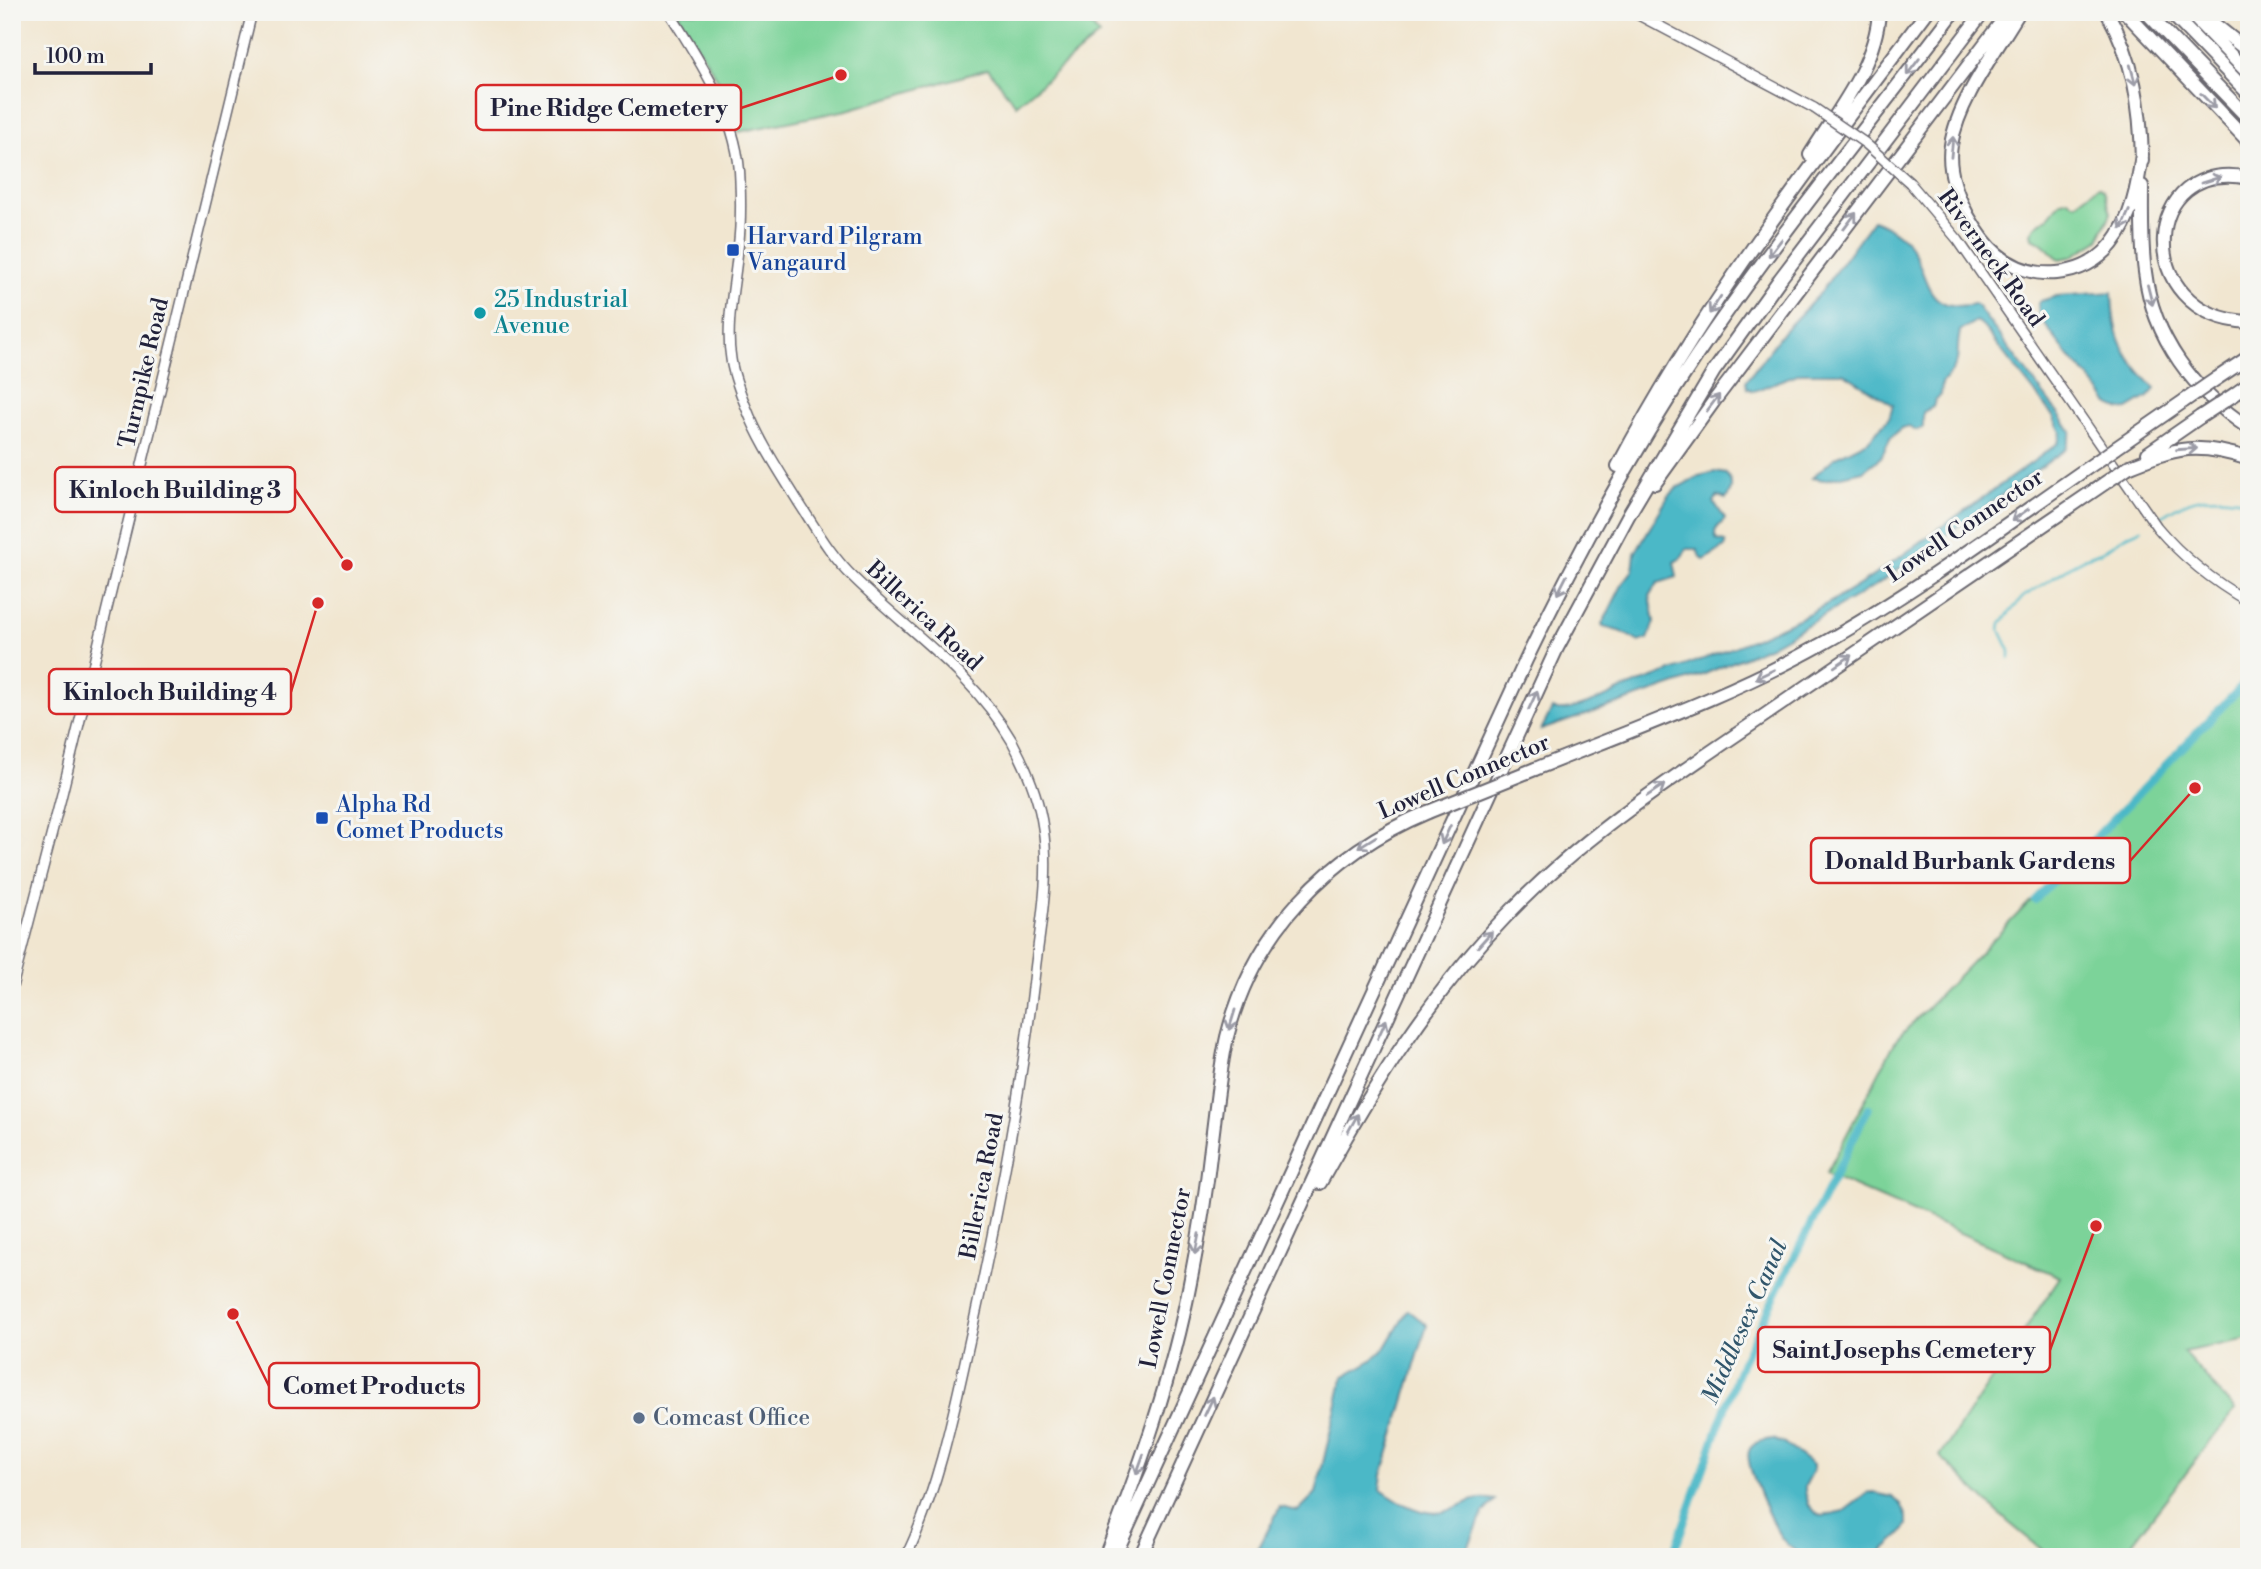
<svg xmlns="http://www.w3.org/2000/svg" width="2261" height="1569" viewBox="0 0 2261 1569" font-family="'Libre Bodoni',serif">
<rect width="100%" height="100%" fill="#f6f6f2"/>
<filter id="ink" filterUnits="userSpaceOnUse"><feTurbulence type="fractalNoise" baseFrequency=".0143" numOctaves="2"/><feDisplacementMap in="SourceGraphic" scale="14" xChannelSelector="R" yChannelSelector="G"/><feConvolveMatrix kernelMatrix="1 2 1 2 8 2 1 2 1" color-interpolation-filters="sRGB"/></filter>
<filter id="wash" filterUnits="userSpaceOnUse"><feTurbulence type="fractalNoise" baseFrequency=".00686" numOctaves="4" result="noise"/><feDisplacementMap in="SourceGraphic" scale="28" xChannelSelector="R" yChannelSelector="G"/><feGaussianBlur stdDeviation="1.57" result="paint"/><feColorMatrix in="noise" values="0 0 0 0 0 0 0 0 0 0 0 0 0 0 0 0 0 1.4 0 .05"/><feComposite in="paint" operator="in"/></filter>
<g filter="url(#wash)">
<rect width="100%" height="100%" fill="#f1e6d0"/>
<path fill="#7bd399" stroke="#4e7a6a" stroke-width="2" d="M 677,12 L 1080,12 L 1099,35 L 1016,105 L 988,69 L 847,110 L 738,132 L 719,82 Z
M 2099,186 L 2104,190 L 2111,213 L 2099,240 L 2071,257 L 2060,259 C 2049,253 2044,241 2032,238 L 2031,233 L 2035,226 L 2049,216 L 2061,201 L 2068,199 L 2073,203 L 2077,203 Z
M 2249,675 L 2249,1339 L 2183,1352 L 2235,1410 L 2121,1557 L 2051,1557 L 2007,1521 L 1940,1456 L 2060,1277 L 1826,1174 L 1896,1040 Z"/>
<path fill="#4cb8c7" stroke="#376d81" stroke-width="2" d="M 1873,220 C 1888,226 1908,238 1915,254 C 1929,285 1929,313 1974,304 L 1977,306 L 2072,432 L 2066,449 L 1875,586 L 1770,646 L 1700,676 L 1541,730 L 1552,709 C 1568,716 1613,693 1631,686 C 1698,661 1764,638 1827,604 C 1870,581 1910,549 1950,521 C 1986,495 2023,470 2058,443 L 2061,432 L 2053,416 L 1980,323 L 1976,321 L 1960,331 C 1954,358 1965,360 1942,383 L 1941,395 L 1935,400 L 1933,407 L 1923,412 L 1923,427 L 1916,430 L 1909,426 L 1901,428 L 1890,439 L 1881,457 L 1863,471 L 1824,480 L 1812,478 L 1834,458 L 1868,441 L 1889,418 L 1893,405 L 1843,373 L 1800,373 L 1754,391 L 1747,388 L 1746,381 L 1784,331 L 1817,297 Z
M 2112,292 C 2113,342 2123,353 2155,389 L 2148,397 L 2128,409 L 2121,410 L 2110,405 L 2087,375 L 2069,357 L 2039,316 L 2038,303 L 2041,301 L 2057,296 Z
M 1715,472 L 1726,474 C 1734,483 1732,491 1726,499 L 1718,496 L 1714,502 L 1725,519 C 1719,527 1711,530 1717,540 L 1725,542 L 1726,546 L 1704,560 L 1700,557 L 1697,549 L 1687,549 L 1680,559 L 1674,562 L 1677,577 L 1658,583 L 1650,596 L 1655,622 L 1648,639 L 1639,642 L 1622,632 L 1603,627 L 1602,625 L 1623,583 L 1633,570 L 1635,553 L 1668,497 L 1677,488 L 1699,476 Z
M 1408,1310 L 1427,1325 L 1382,1475 L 1380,1489 C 1397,1502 1425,1518 1447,1511 C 1466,1505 1473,1495 1495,1500 L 1483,1513 L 1464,1557 L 1254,1557 L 1280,1507 L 1298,1511 L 1316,1493 L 1343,1377 L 1372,1360 L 1386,1347 Z
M 1772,1439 L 1785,1444 L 1813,1465 L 1813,1471 L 1805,1486 L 1805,1492 L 1809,1505 L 1818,1515 L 1823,1516 L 1844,1511 L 1869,1492 L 1892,1497 L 1901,1504 L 1907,1517 L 1907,1525 L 1901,1534 L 1876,1557 C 1859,1557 1814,1561 1801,1554 C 1795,1551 1788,1546 1784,1541 C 1774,1529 1744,1465 1749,1451 C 1752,1442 1764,1440 1772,1439 Z"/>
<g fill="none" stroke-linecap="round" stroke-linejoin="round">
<path stroke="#4cb8c7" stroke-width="2.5" d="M 2161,517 C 2196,493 2208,496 2249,500
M 2010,658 L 2010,651 L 2000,630 L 2001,623 L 2023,597 L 2084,558 L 2101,552 L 2128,535 L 2142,529"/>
<path stroke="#4cb8c7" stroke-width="8" d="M 2035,900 L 2249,679
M 1672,1557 L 1741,1364 L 1868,1109"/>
</g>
</g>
<g filter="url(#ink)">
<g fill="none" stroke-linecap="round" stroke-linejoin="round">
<g stroke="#6a676f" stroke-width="12">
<path id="secondary" d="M 669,12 C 701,63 739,119 740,181 C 741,204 741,227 738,249 C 735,285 725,323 731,359 C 733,375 740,392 746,407 C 759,441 780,472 799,503 C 816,529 831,556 854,578 C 909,632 972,672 1012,741 C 1026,767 1039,799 1043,828 C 1051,878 1039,931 1034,980 C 1020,1098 998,1214 972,1330 C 955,1406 940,1485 906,1557
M 1633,12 L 1814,108
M 1910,183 L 1958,240 L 2157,527 C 2183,558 2214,582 2249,602
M 12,987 L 61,798 L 252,12"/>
</g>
<g stroke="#6a676f" stroke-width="16">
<path id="highway" d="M 2019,12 C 1996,51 1958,100 1951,145 C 1947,170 1956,194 1968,216 C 1976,230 1985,244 1997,254 C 2031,283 2084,279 2112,244 C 2132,219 2138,185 2142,154
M 2107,12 C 2134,60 2141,107 2142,161
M 2125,12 L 2249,142
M 2146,12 L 2249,119
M 2170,12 L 2249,94
M 2189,12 L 2249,74
M 2199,12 L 2249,52
M 1810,155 C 1837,111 1876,65 1879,12
M 2249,178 C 2141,155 2130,316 2249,322
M 2142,186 C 2142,215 2141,244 2145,272 C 2153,338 2194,392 2249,428
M 2216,379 L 2249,357
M 2235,394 L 2249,384
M 2116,448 L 2184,401
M 2148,453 L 2200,417
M 1618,466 C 1704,303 1817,158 1927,12
M 2128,467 C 2177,447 2198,442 2249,459
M 1655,483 L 1714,401 L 2009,12
M 1535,769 C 1632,730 1731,695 1822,644 C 1918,590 2006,524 2096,462
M 1320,1183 C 1374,1085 1432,992 1510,912 C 1586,833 1679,774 1768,713 C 1880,636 1992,559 2105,483
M 1105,1557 C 1140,1467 1172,1378 1190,1283 C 1199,1238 1206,1193 1211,1147 C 1216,1110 1219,1073 1227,1037 C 1253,931 1330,853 1428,812
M 1114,1557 L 1526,660 C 1577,554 1632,452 1697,355 C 1777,237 1868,126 1954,12
M 1140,1557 L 1557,648 L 1628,516 L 1714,371 L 1780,279 L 1983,12"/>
</g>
<use href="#secondary" stroke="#fff" stroke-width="9"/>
<use href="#highway" stroke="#fff" stroke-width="12"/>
<g stroke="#6a676f" stroke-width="12" stroke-linecap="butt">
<path id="secondary-bridge" d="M 1814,108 L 1865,143 L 1910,183"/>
</g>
<g stroke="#6a676f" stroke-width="16" stroke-linecap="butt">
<path id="highway-bridge" d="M 2184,401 L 2216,379
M 2200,417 L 2235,394
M 2096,462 L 2116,448
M 2105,483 L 2128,467
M 1428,812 L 1535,769"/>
</g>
<use href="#secondary-bridge" stroke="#fff" stroke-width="9"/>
<use href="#highway-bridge" stroke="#fff" stroke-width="12"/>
</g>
<defs><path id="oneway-shaft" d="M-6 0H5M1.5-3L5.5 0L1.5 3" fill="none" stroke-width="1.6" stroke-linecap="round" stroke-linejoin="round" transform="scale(1.75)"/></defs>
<g stroke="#9c9ca7">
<use href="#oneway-shaft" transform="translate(1913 67) rotate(127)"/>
<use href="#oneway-shaft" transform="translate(2133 75) rotate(75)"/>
<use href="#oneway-shaft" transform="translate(2208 101) rotate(46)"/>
<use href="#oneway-shaft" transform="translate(1952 147) rotate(-84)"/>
<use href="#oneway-shaft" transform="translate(2211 180) rotate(-17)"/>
<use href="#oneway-shaft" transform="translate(2125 220) rotate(114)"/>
<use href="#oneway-shaft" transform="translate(1850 221) rotate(-53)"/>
<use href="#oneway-shaft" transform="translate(1775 248) rotate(127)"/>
<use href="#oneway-shaft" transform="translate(2150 295) rotate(76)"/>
<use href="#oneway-shaft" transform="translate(1715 305) rotate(123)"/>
<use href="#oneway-shaft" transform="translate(1713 403) rotate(-53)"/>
<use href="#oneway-shaft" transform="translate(2187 449) rotate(-4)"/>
<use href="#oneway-shaft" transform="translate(2020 515) rotate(145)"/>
<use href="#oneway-shaft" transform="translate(1562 585) rotate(117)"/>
<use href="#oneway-shaft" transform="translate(1843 661) rotate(-34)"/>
<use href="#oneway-shaft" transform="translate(1765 674) rotate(154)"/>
<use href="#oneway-shaft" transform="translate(1533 700) rotate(-65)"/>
<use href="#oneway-shaft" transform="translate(1656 790) rotate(-34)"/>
<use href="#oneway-shaft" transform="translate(1446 835) rotate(115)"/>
<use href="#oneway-shaft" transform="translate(1367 842) rotate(148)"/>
<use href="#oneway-shaft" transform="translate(1485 939) rotate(-48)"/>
<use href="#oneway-shaft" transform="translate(1232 1020) rotate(107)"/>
<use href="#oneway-shaft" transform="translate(1382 1029) rotate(-65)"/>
<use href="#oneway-shaft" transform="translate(1353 1123) rotate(-61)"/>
<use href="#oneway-shaft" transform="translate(1197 1244) rotate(101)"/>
<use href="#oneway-shaft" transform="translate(1209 1406) rotate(-65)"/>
<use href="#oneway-shaft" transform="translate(1140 1464) rotate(110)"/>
</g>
</g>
<g fill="#1a4fb4" stroke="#f6f6f2" stroke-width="2.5">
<rect x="726" y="243" width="14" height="14" rx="3.5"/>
<rect x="315" y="811" width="14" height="14" rx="3.5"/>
</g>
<circle fill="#0f9aa8" stroke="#f6f6f2" stroke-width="2.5" cx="480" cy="313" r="7"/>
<circle fill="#5c6f8a" stroke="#f6f6f2" stroke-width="2.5" cx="639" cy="1418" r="7"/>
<g text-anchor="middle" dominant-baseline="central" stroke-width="6" stroke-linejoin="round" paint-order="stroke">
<g font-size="23" fill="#164399" stroke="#f6f6f2" text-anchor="start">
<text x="747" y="237">Harvard Pilgram<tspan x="747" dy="26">Vangaurd</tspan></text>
<text x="336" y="805">Alpha Rd<tspan x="336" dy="26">Comet Products</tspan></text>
</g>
<g font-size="23" fill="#22223b" stroke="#f6f6f2">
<text transform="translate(1991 258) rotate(54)">Riverneck Road</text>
<text transform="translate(144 373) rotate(-77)">Turnpike Road</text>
<text transform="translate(1965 526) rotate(-34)">Lowell Connector</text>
<text transform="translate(924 616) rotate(43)">Billerica Road</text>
<text transform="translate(1464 777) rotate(-23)">Lowell Connector</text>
<text transform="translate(982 1186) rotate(-79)">Billerica Road</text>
<text transform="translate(1166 1278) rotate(-79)">Lowell Connector</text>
</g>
<g font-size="23" fill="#0d838f" stroke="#f6f6f2" text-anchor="start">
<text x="494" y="300">25 Industrial<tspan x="494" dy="26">Avenue</tspan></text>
</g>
<g font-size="23" fill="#4e5e75" stroke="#f6f6f2" text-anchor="start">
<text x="653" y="1418">Comcast Office</text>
</g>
<g font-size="24" font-style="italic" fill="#31566c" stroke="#f6f6f2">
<text transform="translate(1745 1322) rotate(-66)">Middlesex Canal</text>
</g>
</g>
<path fill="none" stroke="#d62828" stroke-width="2.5" d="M841 75L741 108M347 565L295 489M318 603L291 692M2195 788L2130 861M2096 1226L2050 1350M233 1314L269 1386"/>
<g fill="#d62828" stroke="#f6f6f2" stroke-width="2.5">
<circle cx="841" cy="75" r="7"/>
<circle cx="347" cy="565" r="7"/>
<circle cx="318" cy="603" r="7"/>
<circle cx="2195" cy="788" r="7"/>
<circle cx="2096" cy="1226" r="7"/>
<circle cx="233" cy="1314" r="7"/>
</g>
<g fill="#f6f6f2" stroke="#d62828" stroke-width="2.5">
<rect x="476" y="85" width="265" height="45" rx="7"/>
<rect x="55" y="467" width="240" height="45" rx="7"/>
<rect x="49" y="669" width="242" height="45" rx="7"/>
<rect x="1811" y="838" width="319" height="45" rx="7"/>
<rect x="1758" y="1327" width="292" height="45" rx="7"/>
<rect x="269" y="1363" width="210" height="45" rx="7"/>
</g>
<g font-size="24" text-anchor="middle" font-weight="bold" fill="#22223b">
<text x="609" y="116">Pine Ridge Cemetery</text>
<text x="175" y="498">Kinloch Building 3</text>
<text x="170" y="700">Kinloch Building 4</text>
<text x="1970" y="869">Donald Burbank Gardens</text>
<text x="1904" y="1358">Saint Josephs Cemetery</text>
<text x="374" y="1394">Comet Products</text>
</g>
<rect width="2261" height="1569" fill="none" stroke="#f6f6f2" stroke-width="42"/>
<path d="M35 63v10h116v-10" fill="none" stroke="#22223b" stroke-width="3.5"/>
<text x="46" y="63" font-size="21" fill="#22223b" stroke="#f6f6f2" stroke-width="5" paint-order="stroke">100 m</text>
</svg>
